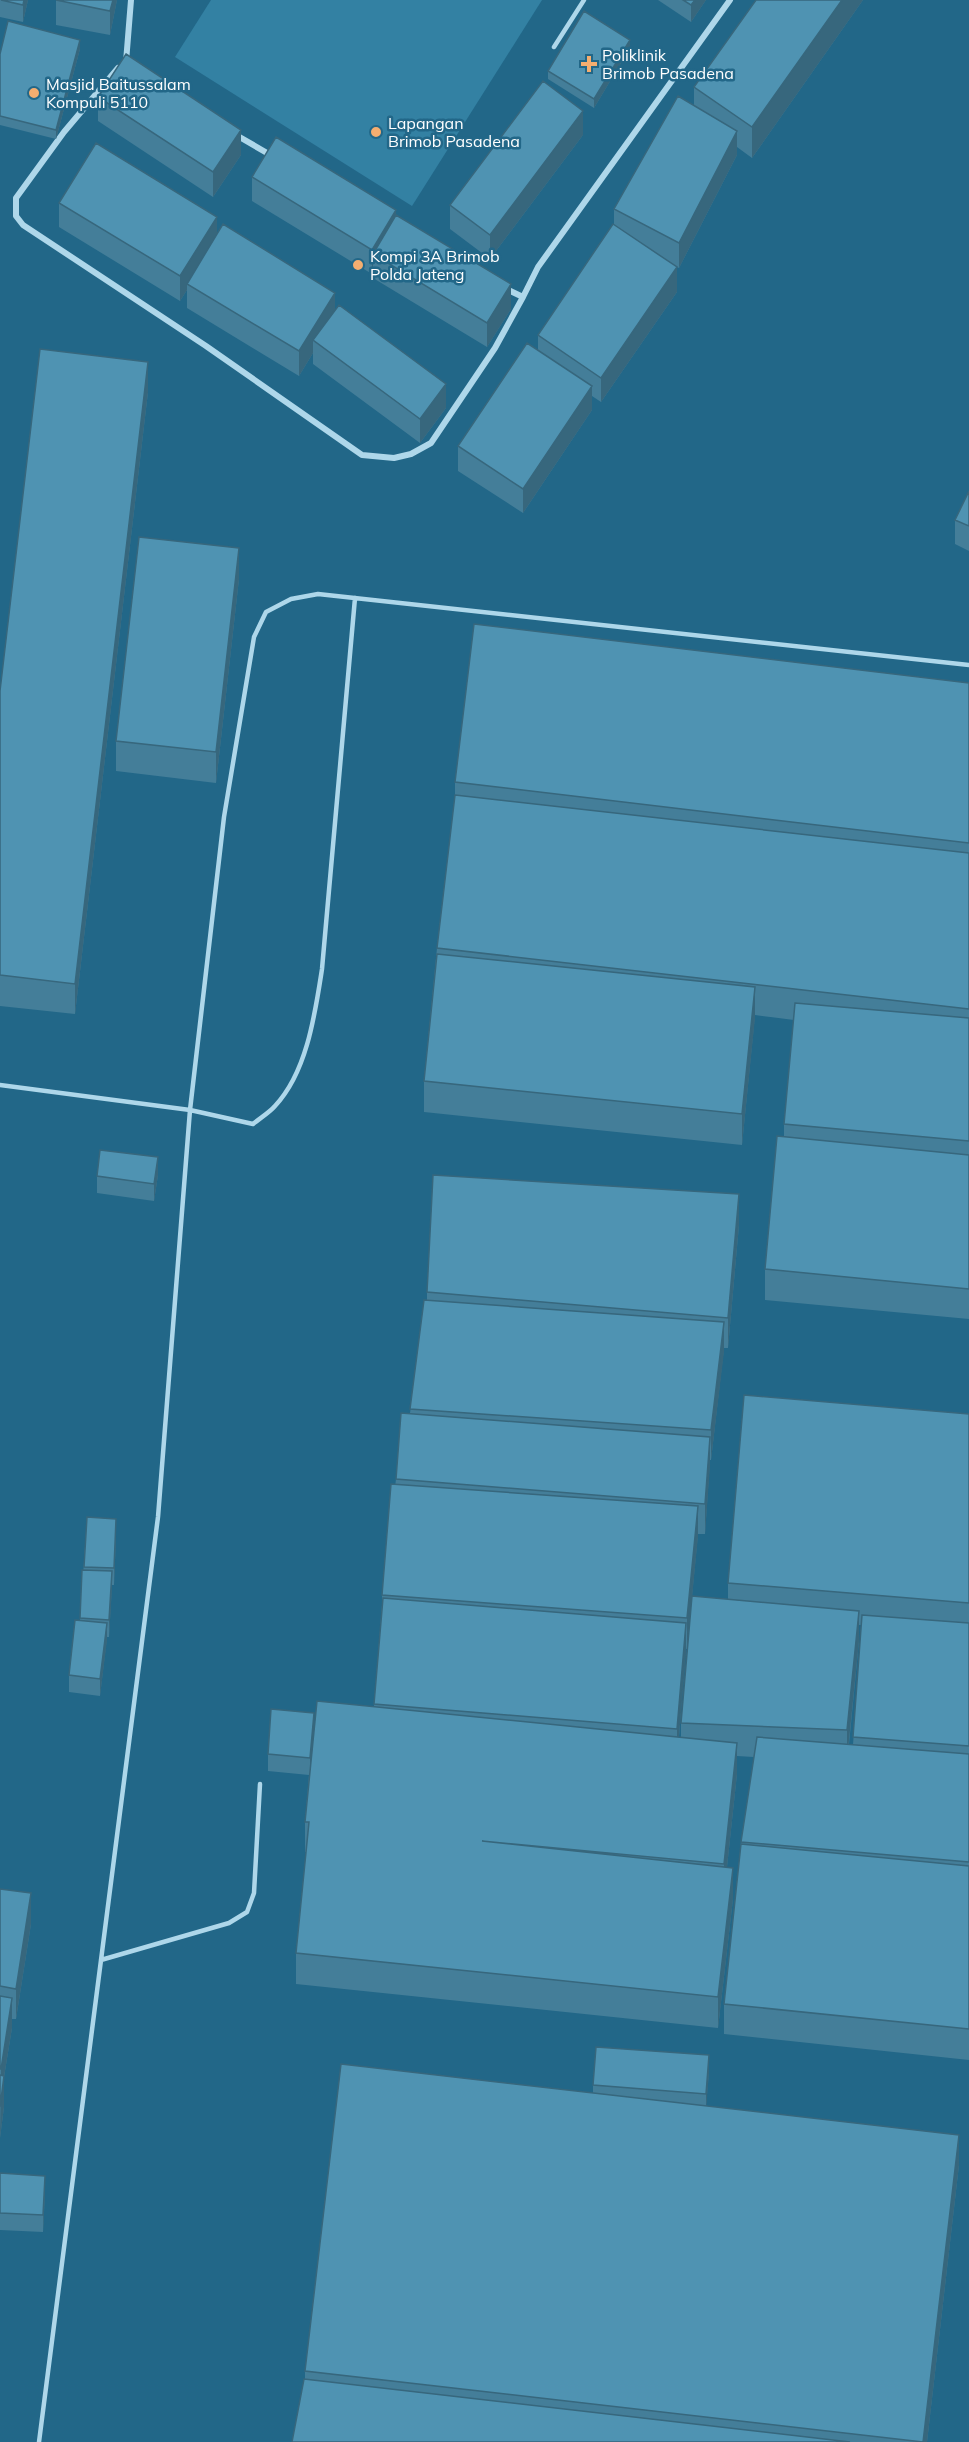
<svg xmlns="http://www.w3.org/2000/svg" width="969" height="2442" viewBox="0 0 969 2442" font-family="Mulish,sans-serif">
<rect width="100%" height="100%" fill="#226788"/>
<path fill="#3381a3" d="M 211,0 L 542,0 L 412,206 L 175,57 Z"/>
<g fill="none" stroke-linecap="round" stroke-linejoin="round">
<path stroke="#aed7ea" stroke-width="4.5" d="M 554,47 L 584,0
M 0,1085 L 190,1110 L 253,1124 C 260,1118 269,1113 275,1106 C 307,1072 315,1014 322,969 L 355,598
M 101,1960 L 229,1923 L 247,1912 L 254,1893 L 260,1784
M 39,2442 L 158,1517 L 190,1110 L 224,817 L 254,637 L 266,612 L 291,599 L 318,594 L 969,665"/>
<path stroke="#aed7ea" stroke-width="6" d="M 126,62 L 131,0
M 118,68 L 64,132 L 16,198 L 16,216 L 23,225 L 206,346 L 362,455 L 394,458 L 411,454 L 431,443 L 495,348 L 523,297
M 236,135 L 274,157
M 504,288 L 523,297 L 538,267 L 730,0"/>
</g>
<path fill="#447e99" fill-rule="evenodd" d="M 0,0 L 28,0 L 23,22 L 0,17 Z
M 56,0 L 117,0 L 110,35 L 56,25 Z
M 658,0 L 706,0 L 691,22 Z
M 756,0 L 863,0 L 752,158 L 737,147 L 737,155 L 679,268 L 673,265 L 677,292 L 601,402 L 592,396 L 592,410 L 523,513 L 458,471 L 458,446 L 538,350 L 538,335 L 614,225 L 614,209 L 694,106 L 694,87 Z
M 630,48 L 594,108 L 548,79 L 548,71 Z
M 80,49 L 56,139 L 0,125 L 0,54 Z
M 98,97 L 241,155 L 213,197 L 98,121 Z
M 583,135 L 490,259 L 450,229 L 450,205 Z
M 252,177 L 396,215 L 511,309 L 487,347 L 373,278 L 373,272 L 372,274 L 252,201 Z
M 59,203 L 217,234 L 335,310 L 446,408 L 420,443 L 313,364 L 313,353 L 299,376 L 187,308 L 187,290 L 180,301 L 59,227 Z
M 148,392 L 75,1014 L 0,1006 L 0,691 Z
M 969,491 L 969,551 L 955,544 L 955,520 Z
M 239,579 L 216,783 L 116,771 L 116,741 Z
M 969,683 L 969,1319 L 765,1300 L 765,1269 L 784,1137 L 784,1124 L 794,1020 L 755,1015 L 742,1145 L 424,1112 L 424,1081 L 437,948 L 455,795 L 455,782 Z
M 158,1175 L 154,1201 L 97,1193 L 97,1176 Z
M 739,1225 L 728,1348 L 724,1348 L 711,1460 L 710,1460 L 705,1534 L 698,1534 L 692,1596 L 728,1599 L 728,1583 L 969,1414 L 969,2060 L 724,2034 L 724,2004 L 741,1842 L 754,1757 L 737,1756 L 737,1774 L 727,1867 L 733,1899 L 718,2028 L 296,1984 L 296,1953 L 306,1852 L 305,1852 L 305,1822 L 309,1775 L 268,1771 L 268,1754 L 314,1730 L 312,1753 L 374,1706 L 382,1605 L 382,1595 L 396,1479 L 410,1413 L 427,1300 L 427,1292 ZM 859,1625 L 861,1625 L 853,1745 L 849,1744 L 859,1641 ZM 686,1649 L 687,1649 L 681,1723 L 681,1738 L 679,1737 Z
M 87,1517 L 116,1536 L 114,1585 L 112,1585 L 109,1637 L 107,1637 L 100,1696 L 69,1692 L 69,1675 L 80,1620 Z
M 0,1889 L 31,1924 L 16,2019 L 12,2019 L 12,2028 L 4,2077 L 4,2107 L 0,2138 Z
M 709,2072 L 706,2106 L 959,2165 L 927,2442 L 292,2442 L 305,2379 L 305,2371 L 593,2093 L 593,2085 Z
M 0,2173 L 45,2193 L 43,2232 L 0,2230 Z"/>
<path fill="#37677d" d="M 24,0 L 28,0 L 23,22 L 23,5 Z
M 113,0 L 117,0 L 110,35 L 110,11 Z
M 695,0 L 706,0 L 691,22 L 691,5 Z
M 842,0 L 863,0 L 752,158 L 752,127 Z
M 80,40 L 80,49 L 56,139 L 56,130 Z
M 630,40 L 630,48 L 594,108 L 594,99 Z
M 583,111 L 583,135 L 490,259 L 490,235 Z
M 241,130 L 241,155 L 213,197 L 213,172 Z
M 737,131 L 737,155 L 679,268 L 679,243 Z
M 396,210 L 396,234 L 373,254 L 373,272 L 372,274 L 372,250 Z
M 217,217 L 217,241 L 187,284 L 187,290 L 180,301 L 180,276 Z
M 677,267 L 677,292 L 601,402 L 601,378 Z
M 511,284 L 511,309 L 487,347 L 487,323 Z
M 335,293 L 335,317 L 313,340 L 313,353 L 299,376 L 299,351 Z
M 148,362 L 148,392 L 75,1014 L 75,984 Z
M 446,384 L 446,408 L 420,443 L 420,419 Z
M 592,386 L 592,410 L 523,513 L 523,489 Z
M 239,548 L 239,579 L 216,783 L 216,752 Z
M 755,987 L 755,1018 L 742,1145 L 742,1114 Z
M 158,1157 L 158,1175 L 154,1201 L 154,1184 Z
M 739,1194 L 739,1225 L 728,1348 L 728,1318 Z
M 724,1322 L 724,1352 L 711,1460 L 711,1430 Z
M 710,1437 L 710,1467 L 705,1534 L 705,1504 Z
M 698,1506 L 698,1537 L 687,1649 L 687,1618 Z
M 116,1519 L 116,1536 L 114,1585 L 114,1568 Z
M 112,1571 L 112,1588 L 109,1637 L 109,1620 Z
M 859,1611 L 859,1641 L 847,1760 L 847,1730 Z
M 107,1623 L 107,1641 L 100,1696 L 100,1679 Z
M 686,1623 L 686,1654 L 677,1759 L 677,1729 Z
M 314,1713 L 314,1730 L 310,1775 L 310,1758 Z
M 737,1743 L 737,1774 L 724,1895 L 724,1864 Z
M 733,1868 L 733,1899 L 718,2028 L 718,1997 Z
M 31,1893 L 31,1924 L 16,2019 L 16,1989 Z
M 12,1998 L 12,2028 L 4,2077 L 4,2107 L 0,2138 L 1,2069 Z
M 709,2055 L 709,2072 L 706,2111 L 706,2094 Z
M 959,2135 L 959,2165 L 927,2442 L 923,2442 Z
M 45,2176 L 45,2193 L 43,2232 L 43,2215 Z"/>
<path fill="#4f93b2" stroke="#37677d" stroke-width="1.5" d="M 1,0 L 24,0 L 23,5 Z
M 56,0 L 113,0 L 110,11 Z
M 683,0 L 695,0 L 691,5 Z
M 756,0 L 842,0 L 752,127 L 694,87 Z
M 584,11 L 630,40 L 594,99 L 548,71 Z
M 8,21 L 80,40 L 56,130 L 0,116 L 0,54 Z
M 126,54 L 241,130 L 213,172 L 98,97 Z
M 543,81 L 583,111 L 490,235 L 450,205 Z
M 678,96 L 737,131 L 679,243 L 614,209 Z
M 276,137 L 396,210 L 372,250 L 252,177 Z
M 96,143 L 217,217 L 180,276 L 59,203 Z
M 396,215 L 511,284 L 487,323 L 373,254 Z
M 223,224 L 335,293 L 299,351 L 187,284 Z
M 613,224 L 677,267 L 601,378 L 538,335 Z
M 339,305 L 446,384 L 420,419 L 313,340 Z
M 527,343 L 592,386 L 523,489 L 458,446 Z
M 40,349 L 148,362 L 75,984 L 0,975 L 0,691 Z
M 969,491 L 969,526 L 955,520 Z
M 139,537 L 239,548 L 216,752 L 116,741 Z
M 474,624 L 969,683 L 969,843 L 455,782 Z
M 455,795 L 969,853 L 969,1009 L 437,948 Z
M 437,954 L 755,987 L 742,1114 L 424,1081 Z
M 795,1003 L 969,1018 L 969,1141 L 784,1124 Z
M 777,1136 L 969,1155 L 969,1289 L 765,1269 Z
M 100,1150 L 158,1157 L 154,1184 L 97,1176 Z
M 433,1175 L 739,1194 L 728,1318 L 427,1292 Z
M 424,1300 L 724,1322 L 711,1430 L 410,1409 Z
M 744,1395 L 969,1414 L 969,1603 L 728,1583 Z
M 401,1413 L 710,1437 L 705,1504 L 396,1479 Z
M 391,1484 L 698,1506 L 687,1618 L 382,1595 Z
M 87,1517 L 116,1519 L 114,1568 L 84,1567 Z
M 82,1570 L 112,1571 L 109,1620 L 80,1618 Z
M 692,1596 L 859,1611 L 847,1730 L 681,1723 Z
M 383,1598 L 686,1623 L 677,1729 L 374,1704 Z
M 862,1615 L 969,1623 L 969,1746 L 853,1737 Z
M 75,1620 L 107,1623 L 100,1679 L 69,1675 Z
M 317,1701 L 737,1743 L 724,1864 L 482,1841 L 733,1868 L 718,1997 L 296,1953 L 309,1822 L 305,1822 Z
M 271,1709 L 314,1713 L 310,1758 L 268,1754 Z
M 757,1737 L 969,1754 L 969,1862 L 741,1842 Z
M 741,1844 L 969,1866 L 969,2029 L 724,2004 Z
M 0,1889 L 31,1893 L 16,1989 L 0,1986 Z
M 0,1996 L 12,1998 L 1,2069 L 0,2069 Z
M 596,2047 L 709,2055 L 706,2094 L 593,2085 Z
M 341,2064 L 959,2135 L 923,2442 L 305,2371 Z
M 0,2075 L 4,2076 L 0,2107 Z
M 0,2173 L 45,2176 L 43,2215 L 0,2213 Z
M 304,2379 L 850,2442 L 292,2442 Z"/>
<g fill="#f5ae70" stroke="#226788" stroke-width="2">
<path d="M586 55h6v6h6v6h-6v6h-6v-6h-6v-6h6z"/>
<circle cx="34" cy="93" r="6"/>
<circle cx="376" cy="132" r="6"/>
<circle cx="358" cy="265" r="6"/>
</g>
<g text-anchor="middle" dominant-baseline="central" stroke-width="5" stroke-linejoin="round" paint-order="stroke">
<g font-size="16" fill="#fff" stroke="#226788" text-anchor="start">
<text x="602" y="55">Poliklinik<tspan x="602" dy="18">Brimob Pasadena</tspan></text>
<text x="46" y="84">Masjid Baitussalam<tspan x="46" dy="18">Kompuli 5110</tspan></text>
<text x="388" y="123">Lapangan<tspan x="388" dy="18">Brimob Pasadena</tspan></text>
<text x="370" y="256">Kompi 3A Brimob<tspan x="370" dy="18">Polda Jateng</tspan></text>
</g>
</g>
</svg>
